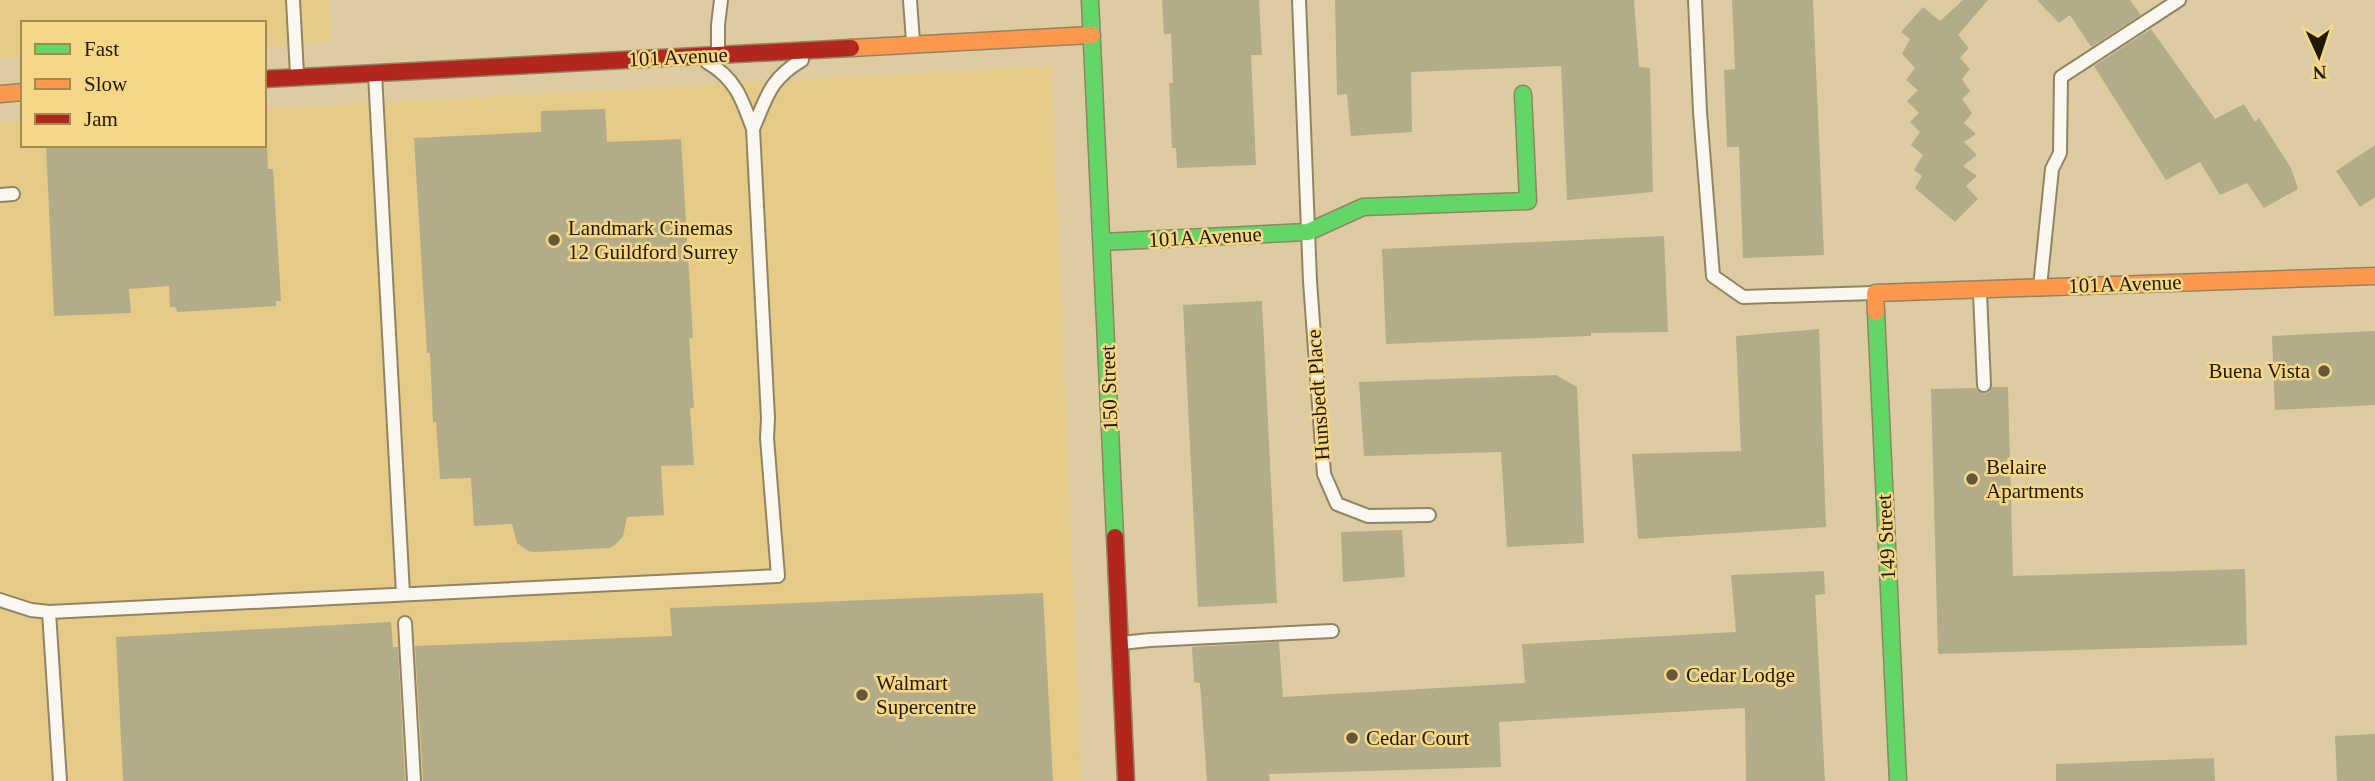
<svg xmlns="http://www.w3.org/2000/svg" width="2375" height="781" viewBox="0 0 2375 781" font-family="Georgia,serif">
<rect width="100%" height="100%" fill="#ddcca1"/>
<path fill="#e5cb87" d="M 0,0 L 329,0 L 330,42 L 264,46 L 264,23 L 23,23 L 23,57 L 0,58 Z
M 1051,66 L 1081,781 L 0,781 L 0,123 L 23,122 L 23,145 L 264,145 L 264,109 Z"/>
<path fill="#b3ac88" d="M 1162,0 L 1259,0 L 1262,55 L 1251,55 L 1256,165 L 1177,168 L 1176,148 L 1172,148 L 1169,83 L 1173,83 L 1171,34 L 1164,34 Z
M 1335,0 L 1634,0 L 1639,67 L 1650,68 L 1653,192 L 1567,200 L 1561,66 L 1411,72 L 1412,132 L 1351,136 L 1347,94 L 1337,95 Z
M 1732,0 L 1813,0 L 1824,255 L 1743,258 L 1739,147 L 1727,147 L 1724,70 L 1735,69 Z
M 1963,0 L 1988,0 L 1958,35 L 1969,48 L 1960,58 L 1970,69 L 1962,79 L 1970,91 L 1962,99 L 1972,113 L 1964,123 L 1976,134 L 1964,142 L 1977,155 L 1963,166 L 1977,176 L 1966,186 L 1978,199 L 1955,222 L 1915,188 L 1922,176 L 1914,170 L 1923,155 L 1911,145 L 1920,132 L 1910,122 L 1919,113 L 1907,101 L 1918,90 L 1906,80 L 1915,68 L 1902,54 L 1910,39 L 1901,32 L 1923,7 L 1940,21 Z
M 2037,0 L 2130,0 L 2141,15 L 2091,47 L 2070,15 L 2059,23 Z
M 2151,29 L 2215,119 L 2244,104 L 2255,122 L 2259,118 L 2291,168 L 2298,189 L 2264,208 L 2247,183 L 2220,195 L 2200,162 L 2166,180 L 2094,66 Z
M 605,109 L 607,142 L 681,139 L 693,338 L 689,338 L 694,408 L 690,408 L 694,465 L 661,466 L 664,515 L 627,517 L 623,536 L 615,545 L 609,548 L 535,552 L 528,551 L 517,543 L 512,524 L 474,526 L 471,478 L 440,479 L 436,422 L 433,422 L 430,353 L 427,353 L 414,138 L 541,132 L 541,111 Z
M 46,145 L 267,145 L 268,169 L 273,169 L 281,301 L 276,301 L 276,306 L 177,312 L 176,307 L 170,307 L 169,286 L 129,289 L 131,313 L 54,316 Z
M 2375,145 L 2375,197 L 2360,207 L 2336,171 Z
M 1664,236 L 1668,332 L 1591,333 L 1591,336 L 1386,344 L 1382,249 Z
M 1262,301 L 1277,603 L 1198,607 L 1183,305 Z
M 1819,329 L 1826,527 L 1638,539 L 1632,454 L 1741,451 L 1736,336 Z
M 2375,331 L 2375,405 L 2275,410 L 2272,336 Z
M 1556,375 L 1577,387 L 1584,543 L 1507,547 L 1501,452 L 1364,456 L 1359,382 Z
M 1992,387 L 2008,387 L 2013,576 L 2245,569 L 2247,645 L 1938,654 L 1931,389 L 1976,388 L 1984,394 L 1989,392 Z
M 1402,530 L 1405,577 L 1343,582 L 1341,532 Z
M 1824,571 L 1825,594 L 1815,595 L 1825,781 L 1746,781 L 1745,708 L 1499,722 L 1501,767 L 1269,774 L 1270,781 L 1207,781 L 1200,683 L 1194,682 L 1192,647 L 1279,642 L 1283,697 L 1525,683 L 1522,644 L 1736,632 L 1731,575 Z
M 1043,593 L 1053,781 L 423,781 L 415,646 L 672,636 L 670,608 Z
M 391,622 L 393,647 L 398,647 L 405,781 L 123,781 L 116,637 Z
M 2375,734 L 2375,781 L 2337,781 L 2335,736 Z
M 2214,758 L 2215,781 L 2056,781 L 2056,764 Z"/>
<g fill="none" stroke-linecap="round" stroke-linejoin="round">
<g stroke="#918465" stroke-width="16">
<path id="lane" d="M 293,0 L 297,74
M 910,0 L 913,41
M 1299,0 L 1310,281 L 1324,474 L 1337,504 L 1368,516 L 1429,515
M 1695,0 L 1700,112 L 1713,276 L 1743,297 L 1874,293
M 718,51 L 718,25 L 721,0
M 375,74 L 403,594
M 753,129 C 767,96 770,79 802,60
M 0,195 L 13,194
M 2040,287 L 2052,169 L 2060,153 L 2061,77 L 2179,0
M 1980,293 L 1984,385
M 0,600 L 31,610 L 49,612 L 778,576 L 767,438 L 768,418 L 753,129 C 742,99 736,79 707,62
M 49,612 L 60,781
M 405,623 L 414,781
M 1121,643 L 1150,640 L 1332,631"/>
</g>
<g stroke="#918465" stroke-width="19">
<path id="fast" d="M 1090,0 L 1115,537
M 1102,242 L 1308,232 L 1363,207 L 1528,201 L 1523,94
M 1876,312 L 1898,781"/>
</g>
<g stroke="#918465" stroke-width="19">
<path id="slow" d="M 851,48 L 1092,35
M 0,94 L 23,92
M 1876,312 L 1875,293 L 2375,276"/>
</g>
<g stroke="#918465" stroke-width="19">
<path id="jam" d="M 264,79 L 851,48
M 1115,537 L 1126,781"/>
</g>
<use href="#lane" stroke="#faf7f1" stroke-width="12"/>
<use href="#fast" stroke="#63d668" stroke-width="16"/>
<use href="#slow" stroke="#ff974d" stroke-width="16"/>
<use href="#jam" stroke="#b3261e" stroke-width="16"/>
</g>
<g fill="#63583a" stroke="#f6d788" stroke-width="2.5">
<circle cx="554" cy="240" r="7"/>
<circle cx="2324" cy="371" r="7"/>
<circle cx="1972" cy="479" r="7"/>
<circle cx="1672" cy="675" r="7"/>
<circle cx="862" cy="695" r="7"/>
<circle cx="1352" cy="738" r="7"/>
</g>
<g text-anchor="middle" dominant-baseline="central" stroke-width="5" stroke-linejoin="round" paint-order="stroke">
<g font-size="21" fill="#221902" stroke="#f6d788">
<text transform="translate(678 57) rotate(-3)">101 Avenue</text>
<text transform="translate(1205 237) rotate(-3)">101A Avenue</text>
<text transform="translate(2125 284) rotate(-2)">101A Avenue</text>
<text transform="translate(1109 388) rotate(-92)">150 Street</text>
<text transform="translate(1318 395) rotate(-94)">Hunsbedt Place</text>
<text transform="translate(1886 537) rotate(-93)">149 Street</text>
</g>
<g font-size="21" fill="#221902" stroke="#f6d788" text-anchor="start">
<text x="568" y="228">Landmark Cinemas<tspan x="568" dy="24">12 Guildford Surrey</tspan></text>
<text x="2310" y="371" text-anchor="end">Buena Vista</text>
<text x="1986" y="467">Belaire<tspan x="1986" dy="24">Apartments</tspan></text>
<text x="1686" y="675">Cedar Lodge</text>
<text x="876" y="683">Walmart<tspan x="876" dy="24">Supercentre</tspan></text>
<text x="1366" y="738">Cedar Court</text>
</g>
</g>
<rect x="21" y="21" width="245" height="126" fill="#f6d788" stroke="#a18b52" stroke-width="2"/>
<rect x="35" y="44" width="35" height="10" fill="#63d668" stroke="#a18b52" stroke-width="2"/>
<text x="84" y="56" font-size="21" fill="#221902">Fast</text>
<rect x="35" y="79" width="35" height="10" fill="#ff974d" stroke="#a18b52" stroke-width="2"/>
<text x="84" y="91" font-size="21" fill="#221902">Slow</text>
<rect x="35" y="114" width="35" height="10" fill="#b3261e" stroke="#a18b52" stroke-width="2"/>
<text x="84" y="126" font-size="21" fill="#221902">Jam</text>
<g transform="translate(2319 56) rotate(177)" stroke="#f6d788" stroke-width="5" paint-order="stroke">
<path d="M0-5L12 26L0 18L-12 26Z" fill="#221902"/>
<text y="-10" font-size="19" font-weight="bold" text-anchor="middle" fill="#221902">N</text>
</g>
</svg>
